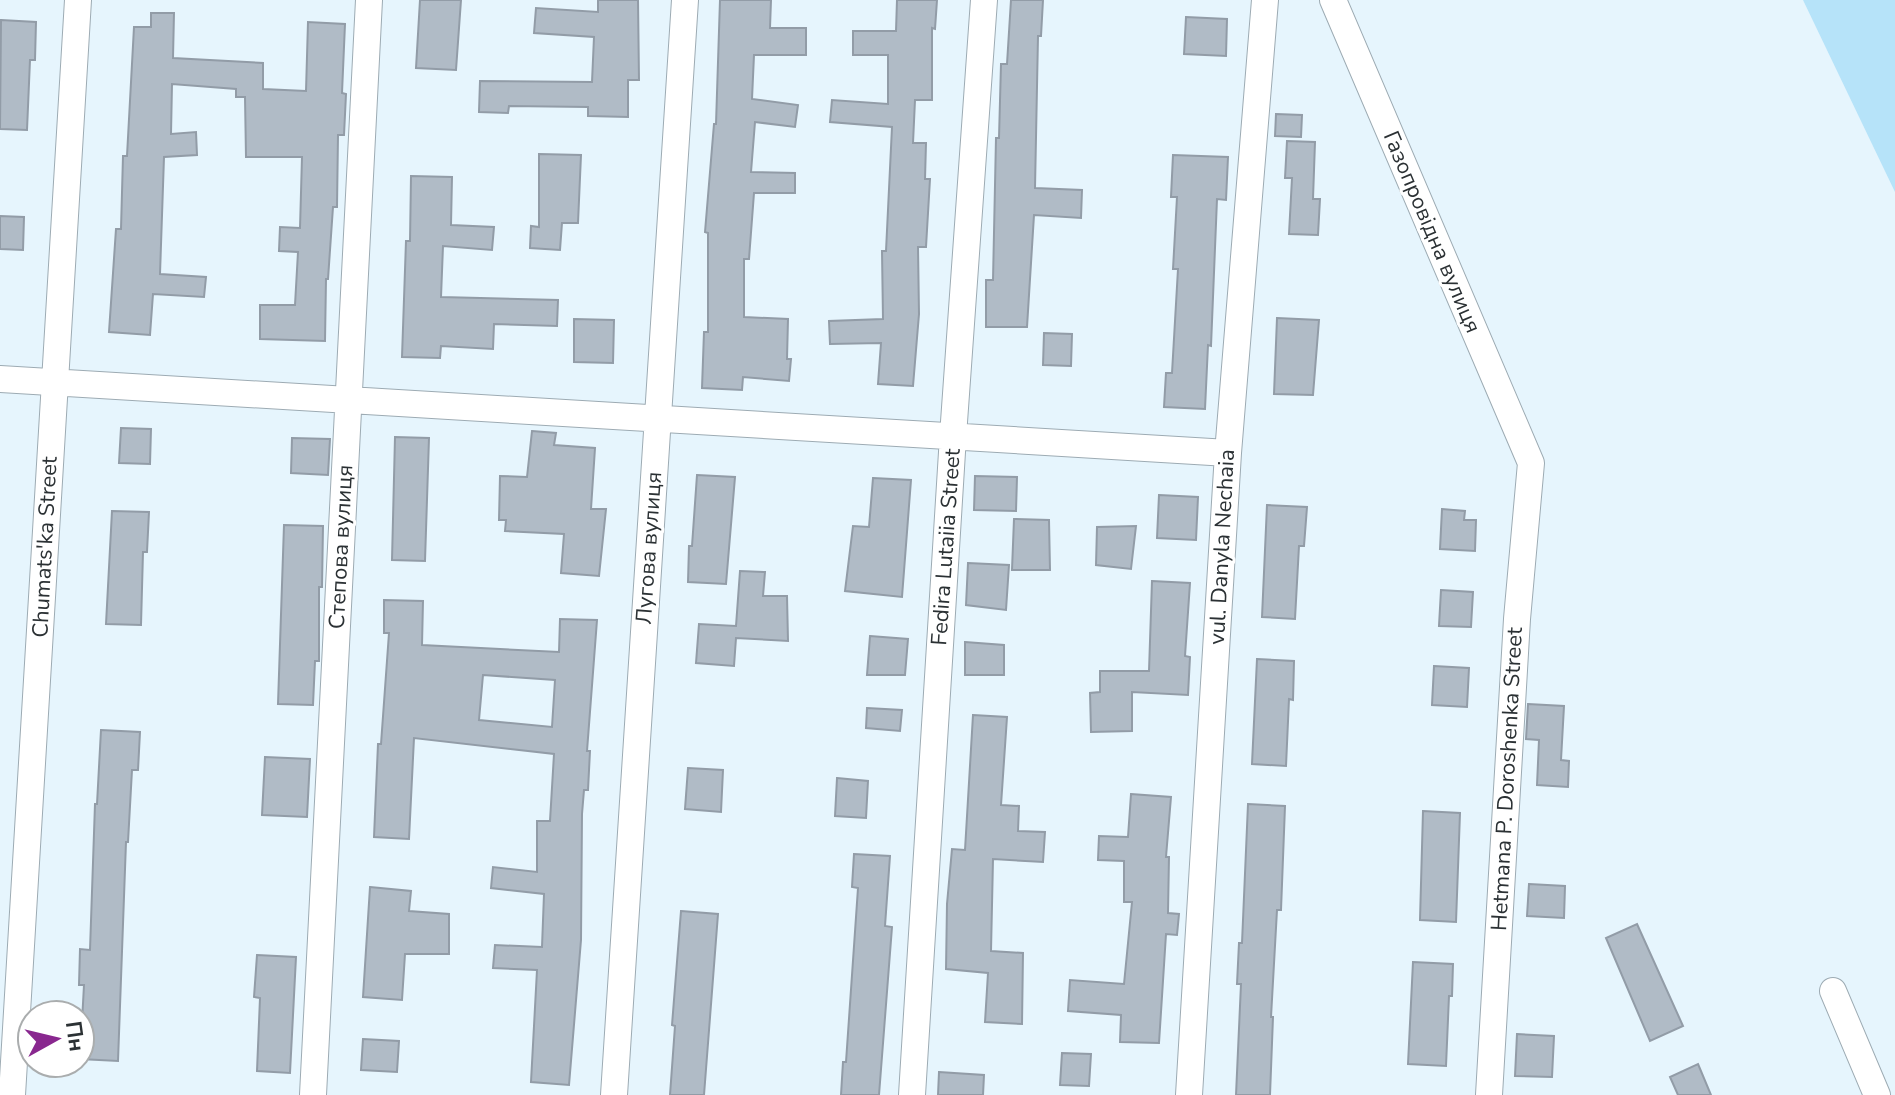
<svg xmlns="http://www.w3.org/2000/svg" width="1895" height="1095" viewBox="0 0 1895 1095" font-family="'Nunito Sans',sans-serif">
<rect width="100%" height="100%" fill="#e6f5fd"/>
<path fill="#b6e3f9" d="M 1803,0 L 1895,0 L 1895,192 Z"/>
<path fill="#b0bbc6" stroke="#929ca7" stroke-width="2" fill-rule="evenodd" d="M 420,0 L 461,0 L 456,70 L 416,68 Z
M 598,0 L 638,0 L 639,80 L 628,80 L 628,117 L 588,116 L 588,107 L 509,106 L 508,113 L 479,112 L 480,81 L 592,82 L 594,37 L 534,33 L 536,8 L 598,12 Z
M 720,0 L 771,0 L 770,28 L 806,28 L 806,55 L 754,55 L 752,99 L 798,105 L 795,127 L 755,122 L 751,172 L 795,173 L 795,193 L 754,193 L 749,259 L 744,259 L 744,317 L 788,319 L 787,359 L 791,359 L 789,381 L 743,377 L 742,390 L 702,388 L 704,332 L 708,332 L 708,233 L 705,232 L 714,124 L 716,124 Z
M 897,0 L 937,0 L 935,29 L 932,28 L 932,100 L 915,100 L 913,143 L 926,143 L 925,179 L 930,179 L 926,247 L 918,247 L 919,314 L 913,386 L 878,384 L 881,343 L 830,344 L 829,321 L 883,319 L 882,251 L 886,251 L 892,127 L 830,122 L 832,100 L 888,104 L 888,55 L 853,55 L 853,31 L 896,31 Z
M 1011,0 L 1043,0 L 1041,36 L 1038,36 L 1035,188 L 1082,190 L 1081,218 L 1034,215 L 1027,327 L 986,327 L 986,280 L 993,280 L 996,138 L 999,138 L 1001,64 L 1007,64 Z
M 151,13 L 174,13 L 173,58 L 263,63 L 263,89 L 306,91 L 308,22 L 345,24 L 342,93 L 346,94 L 344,135 L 338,135 L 337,207 L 333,207 L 328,279 L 326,279 L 325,341 L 260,339 L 260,305 L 295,305 L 298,252 L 279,251 L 280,227 L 300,228 L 302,157 L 246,157 L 245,97 L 236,97 L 236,89 L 172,84 L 171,134 L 196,132 L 197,155 L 164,157 L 160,274 L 206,277 L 204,297 L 153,294 L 150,335 L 109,332 L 116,229 L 121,229 L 123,156 L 127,156 L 134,27 L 151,27 Z
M 1186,17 L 1227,19 L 1226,56 L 1184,54 Z
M 1,20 L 36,22 L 35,60 L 30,60 L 27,130 L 0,129 Z
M 1276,114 L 1302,115 L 1301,137 L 1275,136 Z
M 1287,141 L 1315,142 L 1313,199 L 1320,199 L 1318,235 L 1289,234 L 1292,178 L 1285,178 Z
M 539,154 L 581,155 L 578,223 L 562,223 L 560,250 L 530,248 L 531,226 L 539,227 Z
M 1173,155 L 1228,157 L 1226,200 L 1217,199 L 1211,346 L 1208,345 L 1205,409 L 1164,407 L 1166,373 L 1172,373 L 1178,269 L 1173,269 L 1177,197 L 1171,197 Z
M 411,176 L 452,177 L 451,225 L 494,227 L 492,250 L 443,246 L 441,297 L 558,300 L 557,326 L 494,324 L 493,349 L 441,346 L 440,358 L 402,357 L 406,241 L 410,241 Z
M 0,216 L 24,217 L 23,250 L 0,249 Z
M 1277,318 L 1319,320 L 1313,395 L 1274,394 Z
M 574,319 L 614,320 L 613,363 L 574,362 Z
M 1044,333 L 1072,334 L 1071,366 L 1043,365 Z
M 121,428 L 151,429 L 150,464 L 119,463 Z
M 532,431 L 556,433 L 554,445 L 595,448 L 591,509 L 606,509 L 599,576 L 561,573 L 564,534 L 505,531 L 506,520 L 499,520 L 500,476 L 527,477 Z
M 395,437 L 429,438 L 425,561 L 392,560 Z
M 292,438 L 330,439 L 328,475 L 291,473 Z
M 697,475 L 735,477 L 726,584 L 688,582 L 689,546 L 692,546 Z
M 975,476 L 1017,477 L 1016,511 L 974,510 Z
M 873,478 L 911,480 L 902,597 L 845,591 L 853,526 L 869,527 Z
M 1159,495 L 1198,497 L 1196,540 L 1157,538 Z
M 1267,505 L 1307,507 L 1304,546 L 1299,546 L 1295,619 L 1262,617 Z
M 1442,509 L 1465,511 L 1464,520 L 1476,520 L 1475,551 L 1440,549 Z
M 112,511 L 149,512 L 147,552 L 143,552 L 141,625 L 106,624 Z
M 1014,519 L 1049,520 L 1050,570 L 1012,570 Z
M 284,525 L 323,526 L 322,587 L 319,587 L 319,661 L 315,661 L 313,705 L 278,704 Z
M 1136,526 L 1131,569 L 1096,565 L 1097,527 Z
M 968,563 L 1009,565 L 1006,610 L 966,605 Z
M 740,571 L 765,572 L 763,596 L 787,596 L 788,641 L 736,638 L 734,666 L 696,663 L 699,624 L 736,626 Z
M 1152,581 L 1190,583 L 1185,656 L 1190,657 L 1188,695 L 1132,692 L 1132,731 L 1091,732 L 1090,693 L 1100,692 L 1100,671 L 1149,671 Z
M 1441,590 L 1473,592 L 1471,627 L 1439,626 Z
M 384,600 L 423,601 L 422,645 L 559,652 L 560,619 L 597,620 L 587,751 L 590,751 L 588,790 L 584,790 L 582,814 L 581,940 L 569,1085 L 531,1082 L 537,970 L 493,968 L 495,945 L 542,947 L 544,894 L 491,888 L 493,867 L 537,872 L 537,821 L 550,821 L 554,754 L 414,738 L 409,839 L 374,837 L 378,744 L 381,744 L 389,633 L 384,633 ZM 483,675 L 555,680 L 552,727 L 479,720 Z
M 870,636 L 908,639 L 905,675 L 867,675 Z
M 965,642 L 1004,645 L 1004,675 L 965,675 Z
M 1257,659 L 1294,661 L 1293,700 L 1289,699 L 1286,766 L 1252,764 Z
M 1434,666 L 1469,668 L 1467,707 L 1432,705 Z
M 1528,704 L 1564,706 L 1561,760 L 1569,761 L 1568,787 L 1537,785 L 1539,740 L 1526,739 Z
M 867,708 L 902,710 L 900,731 L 866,728 Z
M 973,715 L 1007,717 L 1001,805 L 1019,806 L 1018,831 L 1045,832 L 1043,862 L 993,859 L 991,951 L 1023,953 L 1022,1024 L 985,1022 L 988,973 L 946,969 L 947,904 L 952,849 L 965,850 Z
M 101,730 L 140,732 L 138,770 L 132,770 L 128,842 L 126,842 L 118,1061 L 80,1059 L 84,985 L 79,985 L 80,949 L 90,950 L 95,804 L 97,804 Z
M 265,757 L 310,759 L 307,817 L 262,815 Z
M 688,768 L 723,770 L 721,812 L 685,809 Z
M 837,778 L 868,781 L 866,818 L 835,816 Z
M 1131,794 L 1171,797 L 1166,857 L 1169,857 L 1168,913 L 1179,914 L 1177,935 L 1166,934 L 1159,1043 L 1120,1042 L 1121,1015 L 1068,1011 L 1070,980 L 1124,984 L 1132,902 L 1124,902 L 1124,861 L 1098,860 L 1099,836 L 1128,837 Z
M 1248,804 L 1285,806 L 1281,910 L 1277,910 L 1271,1017 L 1273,1017 L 1270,1095 L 1236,1095 L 1241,984 L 1237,984 L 1239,943 L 1242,943 Z
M 1423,811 L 1460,813 L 1456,922 L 1420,920 Z
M 854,854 L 890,856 L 885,926 L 892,927 L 879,1095 L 841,1095 L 843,1062 L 846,1062 L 858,888 L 852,887 Z
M 1529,884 L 1565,886 L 1564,918 L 1527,916 Z
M 370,887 L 411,891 L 409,911 L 449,914 L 449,954 L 405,954 L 402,1000 L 363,997 Z
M 681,911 L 718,914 L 704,1095 L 670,1095 L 675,1026 L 672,1025 Z
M 1637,924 L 1683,1026 L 1650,1041 L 1606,938 Z
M 257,955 L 296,957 L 290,1073 L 257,1071 L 260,998 L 254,997 Z
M 1413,962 L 1453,964 L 1452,996 L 1449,996 L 1446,1066 L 1408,1064 Z
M 1517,1034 L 1554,1036 L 1552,1077 L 1515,1076 Z
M 363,1039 L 399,1041 L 397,1072 L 361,1070 Z
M 1062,1053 L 1091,1054 L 1089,1086 L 1060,1085 Z
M 1698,1064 L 1711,1095 L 1678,1095 L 1670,1077 Z
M 939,1072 L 984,1075 L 983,1095 L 938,1095 Z"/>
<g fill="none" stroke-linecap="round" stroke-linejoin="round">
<g stroke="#9dabb3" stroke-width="28">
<path id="street" d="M 1333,0 L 1531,463 L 1517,619 L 1489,1095
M 0,379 L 1228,453
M 1833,991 L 1877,1095
M 12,1095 L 78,0
M 313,1095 L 369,0
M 614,1095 L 685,0
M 912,1095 L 953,436 L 984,0
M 1189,1095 L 1228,453 L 1265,0"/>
</g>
<use href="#street" stroke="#fff" stroke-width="26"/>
</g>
<g text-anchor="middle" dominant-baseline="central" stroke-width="6" stroke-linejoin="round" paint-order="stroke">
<g font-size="22" fill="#2b3134" stroke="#fff">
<text transform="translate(1432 232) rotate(67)">Газопровідна вулиця</text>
<text transform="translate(45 547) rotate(-87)">Chumats'ka Street</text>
<text transform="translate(341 547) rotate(-87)">Степова вулиця</text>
<text transform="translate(946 547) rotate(-86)">Fedira Lutaiia Street</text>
<text transform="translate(1222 547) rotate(-87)">vul. Danyla Nechaia</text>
<text transform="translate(649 548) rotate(-86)">Лугова вулиця</text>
<text transform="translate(1507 779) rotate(-87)">Hetmana P. Doroshenka Street</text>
</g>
</g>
<g transform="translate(56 1039) rotate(82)"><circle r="38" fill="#ffffff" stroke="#aaadae" stroke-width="2"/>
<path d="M0-6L14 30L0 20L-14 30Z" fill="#89278f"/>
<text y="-12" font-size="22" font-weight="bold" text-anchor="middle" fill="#2b3134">Пн</text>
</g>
</svg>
